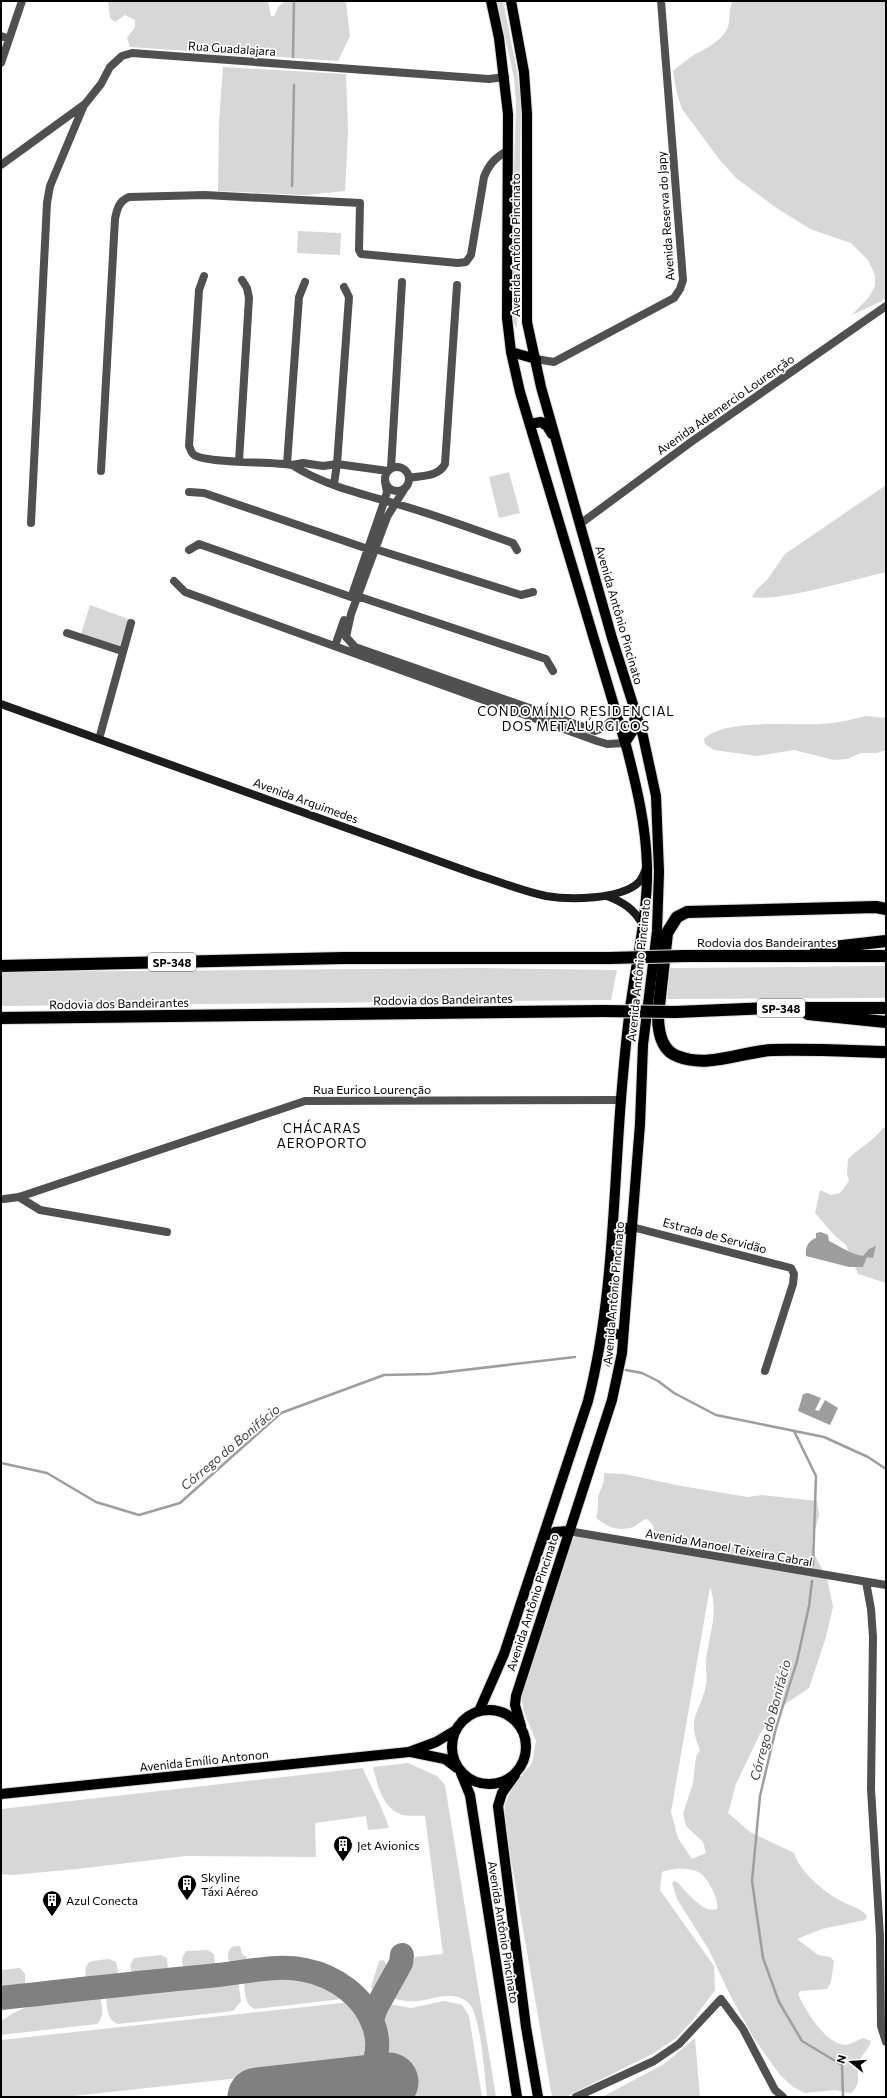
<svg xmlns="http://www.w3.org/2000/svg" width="887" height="2098" viewBox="0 0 887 2098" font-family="Commissioner,sans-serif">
<rect width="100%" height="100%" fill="#fff"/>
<path fill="#d7d7d7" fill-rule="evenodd" d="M 108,1 L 268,1 L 271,16 L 274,16 L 279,6 L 286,1 L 346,1 L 350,36 L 338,61 L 130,47 L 127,38 L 135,27 L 135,20 L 125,15 L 115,22 L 110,18 Z
M 497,1 L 503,1 L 517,71 L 521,102 L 517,329 L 510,316 L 516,103 L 514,78 Z
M 733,1 L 886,1 L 886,299 L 852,315 L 869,297 L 875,286 L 875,275 L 868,260 L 851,243 L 810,229 L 775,207 L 736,178 L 719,159 L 682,109 L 677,94 L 673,71 C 679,66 685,61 691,57 C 703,49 718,44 726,31 C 732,21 727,12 733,1 Z
M 223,67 L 346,74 L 348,132 L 345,191 L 306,195 L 218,191 L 219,123 Z
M 298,231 L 341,233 L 340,255 L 297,253 Z
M 509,472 L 520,513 L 499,518 L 489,477 Z
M 886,485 L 886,572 C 860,578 774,603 752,597 L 757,589 L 767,580 L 785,554 Z
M 90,605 L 131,620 L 122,651 L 80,637 Z
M 866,716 L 886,718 L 886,750 L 877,753 L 861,753 L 847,759 L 834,760 L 794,750 L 757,756 L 714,750 L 705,744 L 704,739 C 725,718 792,726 821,724 C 836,723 851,720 866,716 Z
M 886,966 L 886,998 L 667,999 L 670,968 Z
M 481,968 L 617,970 L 611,1000 L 1,1006 L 1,972 Z
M 886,1127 L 886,1283 L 858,1274 L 846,1245 L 835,1236 L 815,1213 L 820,1190 L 831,1195 L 840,1193 L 849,1181 L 847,1174 L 848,1159 C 859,1148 874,1141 883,1128 Z
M 604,1473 L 624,1474 L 681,1486 L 748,1497 L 762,1495 L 817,1501 L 819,1515 L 812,1541 L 814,1554 L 827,1578 L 833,1607 L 826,1637 L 809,1688 L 775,1711 L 760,1734 L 736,1784 L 728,1813 L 750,1832 L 794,1853 C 800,1872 824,1892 841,1901 C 851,1907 860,1907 867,1916 L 865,1920 L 822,1929 L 797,1939 L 818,1955 L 830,1957 L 834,1961 L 831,1982 L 827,1989 L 801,1991 L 798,1994 C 805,2010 826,2045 846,2045 C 851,2044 858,2040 863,2038 L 871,2041 C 869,2049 863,2053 860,2060 C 853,2072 865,2080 851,2093 L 835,2090 L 805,2093 L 793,2087 L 780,2075 L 753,2037 L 728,1991 L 709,1950 L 677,1899 L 672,1883 L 674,1881 L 677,1882 C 687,1892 703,1914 717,1909 C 720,1900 707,1877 700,1873 C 690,1867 671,1868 662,1872 L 660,1890 L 714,1966 L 715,1990 L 693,2020 L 676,2038 L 654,2053 L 566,2097 L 552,2097 L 505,1825 L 505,1804 L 514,1785 L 532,1763 L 536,1741 L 524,1712 L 520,1688 L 568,1542 L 576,1536 L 718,1556 L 723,1550 L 720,1546 C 707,1550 668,1548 658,1537 C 655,1534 655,1530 653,1526 C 652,1523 649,1521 647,1519 C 641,1520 638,1525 633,1527 C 618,1532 608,1527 596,1518 C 598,1511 598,1506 598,1499 C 599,1489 605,1486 604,1473 ZM 710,1587 C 719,1612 709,1636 706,1660 C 705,1668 708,1677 706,1685 C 700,1714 686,1717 700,1750 L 696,1757 L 693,1783 L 683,1814 L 686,1826 L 703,1842 L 706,1853 L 692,1859 L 678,1838 L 671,1812 Z
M 408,1763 L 437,1776 L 445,1785 L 496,2097 L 487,2097 C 485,2077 481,2022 471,2006 C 467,2000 460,1997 453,1996 C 428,1995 421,2007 392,1998 L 415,1957 L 443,1954 L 425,1816 C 417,1815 406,1817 400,1814 C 382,1807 377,1783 373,1767 Z
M 363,1768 C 371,1788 383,1808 389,1828 L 368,1830 L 366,1816 L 315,1823 L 316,1857 L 186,1856 L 77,1869 L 12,1875 L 1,1874 L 1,1809 Z
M 234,1946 L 240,1946 L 242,1954 L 247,1957 L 241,1966 L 233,1966 C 226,1960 226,1950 234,1946 Z
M 208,1950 L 214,1954 L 215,1964 L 211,1969 L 191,1972 L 183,1968 L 182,1958 L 186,1951 Z
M 161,1955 L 167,1958 L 168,1969 L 167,1973 L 160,1976 L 136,1978 L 133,1976 L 130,1966 L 134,1958 Z
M 109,1959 L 116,1962 L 118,1971 L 115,1979 C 109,1982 95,1985 90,1982 C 84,1979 84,1965 90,1962 C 95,1960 103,1960 109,1959 Z
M 383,1960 C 386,1963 389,1967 388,1971 C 387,1978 379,1989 373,1992 L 371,1987 L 379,1961 Z
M 20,1968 L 25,1974 L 25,1986 L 22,1989 L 1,1992 L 1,1970 Z
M 283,1975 C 308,1974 326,1981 346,1997 L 342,1999 L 255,2009 C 243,2004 245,1991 244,1979 Z
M 238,1980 L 241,2001 L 233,2011 L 118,2024 C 106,2020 107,2005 106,1995 Z
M 97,1995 L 100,1997 C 102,2006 105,2016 97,2024 L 1,2035 L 1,2021 C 32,1999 60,1999 97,1995 Z
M 444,2001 L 462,2005 L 469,2016 L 482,2097 L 394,2097 L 386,2041 L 382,2024 L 388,2004 L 411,2008 Z
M 351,2002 C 372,2018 377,2053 352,2066 L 64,2097 L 1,2097 L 1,2040 Z
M 695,2038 L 700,2097 L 602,2097 L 664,2064 Z"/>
<path fill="#9e9e9e" d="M 821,1232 L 828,1235 L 829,1241 C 839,1246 853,1255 863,1256 L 869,1249 L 876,1246 L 873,1258 L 867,1257 L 863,1267 L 849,1267 L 806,1256 C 805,1247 808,1241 816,1238 L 816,1233 Z
M 808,1393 L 821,1398 L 815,1410 L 819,1411 L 825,1400 L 838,1408 L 830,1425 L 798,1411 L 803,1394 Z"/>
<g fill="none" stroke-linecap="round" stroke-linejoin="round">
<path stroke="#9e9e9e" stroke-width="2.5" d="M 293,57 L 294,1
M 292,186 L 294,85
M 607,1365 L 609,1366
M 626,1370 L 642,1373 L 658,1381 L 674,1393 L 716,1415 L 824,1437 L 868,1457 L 886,1469
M 794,1431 L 816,1476 L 813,1565
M 1,1463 L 47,1473 L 96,1502 L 139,1515 L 180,1503 L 281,1413 L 384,1375 L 430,1374 L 575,1357
M 812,1581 L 809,1606 L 797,1661 L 776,1728 L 760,1796 L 752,1881 L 763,1958 L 779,2002 L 802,2041 L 842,2065 L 843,2097"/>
<path stroke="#808080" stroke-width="24" d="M 1,1998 C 73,1990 145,1982 218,1975 C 246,1972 277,1964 305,1970 C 335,1976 364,1996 374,2026 C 382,2050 375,2069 357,2086 L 373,2097
M 372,2020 L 376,2008 L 401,1963 L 402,1955"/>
<path stroke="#808080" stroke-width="59" d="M 257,2097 L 389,2082"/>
<g stroke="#dbdbdb" stroke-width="12">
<path id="primary" d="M 511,1 L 524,72 L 527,114 L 527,322 L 541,387 L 612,638 L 643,736 L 656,796 L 659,872 L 657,931 L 643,1045 L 640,1124 L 622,1353 L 612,1400 L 516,1696 L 515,1705 L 521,1726
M 511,352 L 536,359
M 530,424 L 541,422 L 547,426 L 552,434
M 625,743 L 632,732 L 635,716
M 612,1241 L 623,1229 L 632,1227
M 614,1284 L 609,1328 L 611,1333 L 623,1335
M 542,1541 L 555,1532 L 568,1531
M452 1747a37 37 0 1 1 74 0a37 37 0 1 1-74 0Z
M 479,1711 L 504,1654 L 588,1401 C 613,1302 613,1201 621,1099 C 624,1062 627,1025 633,988 C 639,947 648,908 647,866 C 646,826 637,788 627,749 L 520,392 L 511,352 L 507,318 L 508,114 L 499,38 L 491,1
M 411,1752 L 445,1759 L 457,1768
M 461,1773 L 470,1795 L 517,2097
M 515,1775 L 502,1793 L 498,1806 L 526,2027 L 538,2097
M 1,1794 L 409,1752 L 436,1742 L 456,1730"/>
</g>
<g stroke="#dbdbdb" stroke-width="14">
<path id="motorway" d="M 886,909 L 876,907 L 687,912 L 677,917 L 667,933 L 658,1015 C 658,1031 661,1050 677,1056 C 708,1069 743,1051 773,1050 C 811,1049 849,1051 886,1052
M 816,949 L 886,941
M 685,956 L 886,956
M 1,966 L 343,958 L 609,958
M 675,1012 L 771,1008 L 886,1008
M 808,1014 L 886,1022
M 1,1018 L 603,1011"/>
</g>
<path stroke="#505050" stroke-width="8" d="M 1,36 L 9,39
M 1,63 L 22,1
M 1,165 L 85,104 L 101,84 L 110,67 L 122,56 L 132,53 L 489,79 L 505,77
M 204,276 L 199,290 L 189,446 C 190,448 191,452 193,454 C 203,464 274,461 292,465 L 303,463 L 323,466 L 337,464 L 388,471
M 536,359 L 554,362 L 674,298 L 680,289 L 683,280 L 661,1
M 239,461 L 249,298 L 247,288 L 242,280
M 287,464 L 299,297 L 305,282
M 292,465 C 323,485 362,494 397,504 C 436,515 475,530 513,543 L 517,550
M385 479a12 12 0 1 1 24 0a12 12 0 1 1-24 0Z
M 391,468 L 402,282
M 101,471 L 115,219 C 117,209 119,201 129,197 L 205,195 L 360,203 L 359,250 L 361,254 L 458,263 L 466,262 L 471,255 L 484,177 C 489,164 495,158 507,151
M 409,478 C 423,475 438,477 445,464 L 457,285
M 334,484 L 337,464 L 349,297 L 344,287
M 405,488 L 387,517 L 351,614 L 346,637 L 355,647 L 595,731 L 603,728 L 617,715
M 189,492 L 204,493 L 368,549 L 375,549 L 521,595 L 533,592
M 31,523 L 47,203 L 50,186 L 84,105
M 580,524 L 691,442 L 886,306
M 189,550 L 199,544 L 351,597 L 357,596 L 546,659 L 553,671
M 174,581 L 185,592 L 597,741 L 607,744 L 625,743
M 353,592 L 384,502 L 387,492 L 385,482
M 67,633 L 122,651
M 335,646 L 344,620
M 99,739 L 131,623
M 19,1197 L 40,1210 L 167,1232
M 4,1199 L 19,1197 L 305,1101 L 621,1100
M 632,1227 L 791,1268 L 794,1274 L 793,1284 L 765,1371
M 568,1531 L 886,1585
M 866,1582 L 871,1609 L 873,1637 L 871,1789 L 880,1936 L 881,2026 L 886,2042
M 576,2097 L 654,2061 L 679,2044 L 721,1999 L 743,2029 L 775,2090 L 783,2097"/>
<path stroke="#1d1d1d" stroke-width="8" d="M 1,704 L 475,874 C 498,881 522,891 546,896 C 569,900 621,900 639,882 C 642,879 644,873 646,869
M 607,896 C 623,902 636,910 643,926"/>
<use href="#primary" stroke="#000" stroke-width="10"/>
<use href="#motorway" stroke="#000" stroke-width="12"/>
<g stroke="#dbdbdb" stroke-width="14" stroke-linecap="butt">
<path id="motorway-bridge" d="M 609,958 L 685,956
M 603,1011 L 675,1012"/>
</g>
<use href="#motorway-bridge" stroke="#000" stroke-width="12"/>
</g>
<defs>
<g id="building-pin" transform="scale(1)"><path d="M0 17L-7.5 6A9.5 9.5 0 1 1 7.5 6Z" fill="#000" stroke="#fff"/><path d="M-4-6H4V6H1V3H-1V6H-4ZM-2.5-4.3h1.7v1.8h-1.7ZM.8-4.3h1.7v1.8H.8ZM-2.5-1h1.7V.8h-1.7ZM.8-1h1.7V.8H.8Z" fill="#fff"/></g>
</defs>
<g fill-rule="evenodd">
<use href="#building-pin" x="343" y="1845"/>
<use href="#building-pin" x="187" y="1884"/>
<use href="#building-pin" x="52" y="1900"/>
</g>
<g text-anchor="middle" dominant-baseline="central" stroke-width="3.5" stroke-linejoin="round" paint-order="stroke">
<g fill="#fff" stroke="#4c4c4c" stroke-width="1">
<rect x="148" y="953" width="48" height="18" rx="3"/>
<rect x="757" y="999" width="48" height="18" rx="3"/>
</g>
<g font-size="11" font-weight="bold" fill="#000">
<text x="172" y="962">SP-348</text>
<text x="781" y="1008">SP-348</text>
</g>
<g font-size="12" fill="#000" stroke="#fff">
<text transform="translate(232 48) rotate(4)">Rua Guadalajara</text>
<text transform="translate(665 216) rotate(-94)">Avenida Reserva do Japy</text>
<text transform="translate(515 245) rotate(-90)">Avenida Antônio Pincinato</text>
<text transform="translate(725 404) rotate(-35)">Avenida Ademercio Lourenção</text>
<text transform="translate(620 615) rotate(74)">Avenida Antônio Pincinato</text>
<text transform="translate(306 800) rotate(20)">Avenida Arquimedes</text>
<text x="767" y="942">Rodovia dos Bandeirantes</text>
<text transform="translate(638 970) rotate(-84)">Avenida Antônio Pincinato</text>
<text transform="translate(443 999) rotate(-1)">Rodovia dos Bandeirantes</text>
<text transform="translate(119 1003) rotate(-1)">Rodovia dos Bandeirantes</text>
<text x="372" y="1089">Rua Eurico Lourenção</text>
<text transform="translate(715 1235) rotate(15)">Estrada de Servidão</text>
<text transform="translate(613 1293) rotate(-85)">Avenida Antônio Pincinato</text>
<text transform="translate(729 1547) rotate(10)">Avenida Manoel Teixeira Cabral</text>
<text transform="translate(532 1602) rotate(-72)">Avenida Antônio Pincinato</text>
<text transform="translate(204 1760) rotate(-6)">Avenida Emílio Antonon</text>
<text transform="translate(504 1932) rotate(81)">Avenida Antônio Pincinato</text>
</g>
<g font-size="12" fill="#000" stroke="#fff" text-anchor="start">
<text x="357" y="1845">Jet Avionics</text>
<text x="201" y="1877">Skyline<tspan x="201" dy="14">Táxi Aéreo</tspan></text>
<text x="66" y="1900">Azul Conecta</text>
</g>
<g font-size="13" letter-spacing="1" fill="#000" stroke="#fff">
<text x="576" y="711">CONDOMÍNIO RESIDENCIAL<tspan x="576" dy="15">DOS METALÚRGICOS</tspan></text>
<text x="322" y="1128">CHÁCARAS<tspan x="322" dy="15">AEROPORTO</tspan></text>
</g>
<g font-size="13" font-style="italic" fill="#3f3f3f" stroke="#fff">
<text transform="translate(230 1447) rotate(-40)">Córrego do Bonifácio</text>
<text transform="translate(770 1720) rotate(-75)">Córrego do Bonifácio</text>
</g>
</g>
<rect width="887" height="2098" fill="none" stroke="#000000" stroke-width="4"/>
<g transform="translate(851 2062) rotate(287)" stroke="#ffffff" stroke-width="3" paint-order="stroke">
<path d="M0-3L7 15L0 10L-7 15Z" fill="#000000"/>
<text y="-6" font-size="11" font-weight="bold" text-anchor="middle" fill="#000000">N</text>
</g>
</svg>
